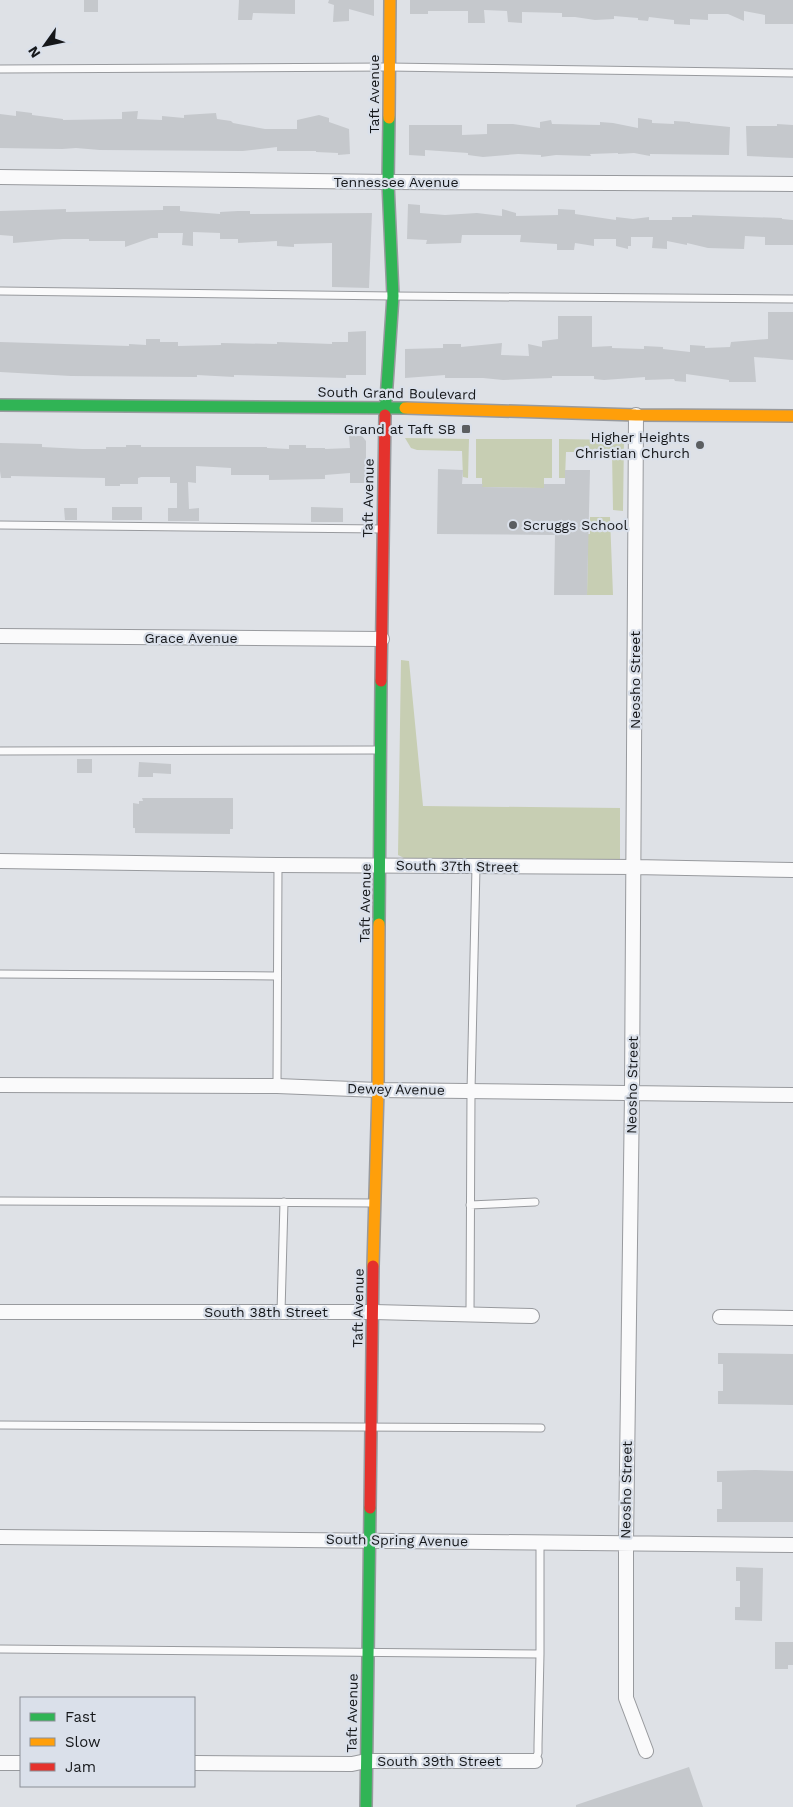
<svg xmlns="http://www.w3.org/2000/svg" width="793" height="1807" viewBox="0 0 793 1807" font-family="'Work Sans',sans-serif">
<rect width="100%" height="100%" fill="#dee1e6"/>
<path fill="#c7ceb3" d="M 405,438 L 469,439 L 468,478 L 463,477 L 462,451 L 417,450 L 411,448 Z
M 476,439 L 552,439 L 552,478 L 544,478 L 544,488 L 482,487 L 482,478 L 476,478 Z
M 559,439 L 624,440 L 623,511 L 613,510 L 612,452 L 566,452 L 565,478 L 559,478 Z
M 590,517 L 610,517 L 613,595 L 587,595 L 588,544 L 584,534 L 590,534 Z
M 401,660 L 409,661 L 423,806 L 620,808 L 620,860 L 406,859 L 398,855 Z"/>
<path fill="#c5c8cc" d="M 84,0 L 98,0 L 98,12 L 84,12 Z
M 239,0 L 295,0 L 295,14 L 253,13 L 252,20 L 238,20 Z
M 329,0 L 374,0 L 374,16 L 349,9 L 349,21 L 333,22 L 334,5 L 328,3 Z
M 410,0 L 793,0 L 793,24 L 765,24 L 765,15 L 744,11 L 744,21 L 728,14 L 708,14 L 708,20 L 690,19 L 690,25 L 674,24 L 674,20 L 649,17 L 648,21 L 638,20 L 638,18 L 614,16 L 614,19 L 595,20 L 575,17 L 562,17 L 562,13 L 522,12 L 522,23 L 508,22 L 507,11 L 484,10 L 485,23 L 468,23 L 468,11 L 428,11 L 428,14 L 410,14 Z
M 16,111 L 32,113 L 32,115 L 63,119 L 63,120 L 122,119 L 122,112 L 138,111 L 137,119 L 162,120 L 162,116 L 184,118 L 184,115 L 216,113 L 217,119 L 231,121 L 233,123 L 265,129 L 297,129 L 297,120 L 319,115 L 329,118 L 329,122 L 349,129 L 350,154 L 338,155 L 338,153 L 316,152 L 316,151 L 277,151 L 277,147 L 243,151 L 100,150 L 76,148 L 62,149 L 0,148 L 0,114 L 16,116 Z
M 638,118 L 652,120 L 652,123 L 674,124 L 674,121 L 690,122 L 690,123 L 730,127 L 729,155 L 650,154 L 650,156 L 634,153 L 618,154 L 618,153 L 590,154 L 591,156 L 556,155 L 541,157 L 541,155 L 518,154 L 483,157 L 468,155 L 468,153 L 425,150 L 425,156 L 409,155 L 409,125 L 462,125 L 462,135 L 487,134 L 487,124 L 513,124 L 540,128 L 540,122 L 551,120 L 552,124 L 600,125 L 600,122 L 613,123 L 638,128 Z
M 777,124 L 793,125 L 793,158 L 747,156 L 746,126 L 777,126 Z
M 408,204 L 420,205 L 420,213 L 445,215 L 477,213 L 502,216 L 502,209 L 516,213 L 516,216 L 558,215 L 558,209 L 575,210 L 575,214 L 616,220 L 616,217 L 633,219 L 649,217 L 649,220 L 672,220 L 672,217 L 692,217 L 692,215 L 782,218 L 782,219 L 793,220 L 793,245 L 765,245 L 765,237 L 745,236 L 744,249 L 708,248 L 687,243 L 687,245 L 667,241 L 667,249 L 652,248 L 653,237 L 631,237 L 631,246 L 628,246 L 628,249 L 616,246 L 616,239 L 594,239 L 594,246 L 575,243 L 574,250 L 557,250 L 557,244 L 520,242 L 521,235 L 462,235 L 461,243 L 426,244 L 427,240 L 407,239 Z
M 163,206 L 180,206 L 180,211 L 220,214 L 220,212 L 238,211 L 250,211 L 250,214 L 372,213 L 369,288 L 332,287 L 332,243 L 294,244 L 294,247 L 277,246 L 277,241 L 238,243 L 238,239 L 220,239 L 220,233 L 193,232 L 193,246 L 182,245 L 183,233 L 158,233 L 158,238 L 151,238 L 125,247 L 125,241 L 89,241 L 89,239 L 63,239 L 13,243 L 13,236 L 0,235 L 0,211 L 66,209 L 66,212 L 163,210 Z
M 768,312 L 793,312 L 793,360 L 754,357 L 756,382 L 729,382 L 729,380 L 686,374 L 686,382 L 675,381 L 674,379 L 645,380 L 645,377 L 604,380 L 594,379 L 594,376 L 552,376 L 552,378 L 503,380 L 483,378 L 445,378 L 445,375 L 405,378 L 405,349 L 443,348 L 443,344 L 461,344 L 461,347 L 502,343 L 501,355 L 529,356 L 528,344 L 542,347 L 542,341 L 558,339 L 558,316 L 592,316 L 592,347 L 612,346 L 612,348 L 644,349 L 644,346 L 663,347 L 663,349 L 690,352 L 690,345 L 705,346 L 705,348 L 730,347 L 731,342 L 768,339 Z
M 366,331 L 366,375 L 346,375 L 346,378 L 234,375 L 234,377 L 197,375 L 197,377 L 71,376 L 0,372 L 0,342 L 129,346 L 129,344 L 146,345 L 146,339 L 160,339 L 160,342 L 178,342 L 178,346 L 221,345 L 221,343 L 277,344 L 277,342 L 332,344 L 332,342 L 348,342 L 348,332 Z
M 349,436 L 362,436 L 366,441 L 366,483 L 350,483 L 350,473 L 325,475 L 325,479 L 269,480 L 269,475 L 231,475 L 231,468 L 196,466 L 196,483 L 188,482 L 189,509 L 199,508 L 199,521 L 168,521 L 168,508 L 177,508 L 177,483 L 170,483 L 170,477 L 141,477 L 138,478 L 138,484 L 120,484 L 120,486 L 105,486 L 105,478 L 11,476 L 11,478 L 1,478 L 0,471 L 0,443 L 42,444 L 42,447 L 82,449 L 106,449 L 106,447 L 126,447 L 126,445 L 141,445 L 141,447 L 267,447 L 267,448 L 289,449 L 289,445 L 306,445 L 306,448 L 325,448 L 325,449 L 350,448 Z
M 438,469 L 463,470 L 462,484 L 483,484 L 482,487 L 544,488 L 544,484 L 565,484 L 565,470 L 590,470 L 587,595 L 554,595 L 555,535 L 437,534 Z
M 112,507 L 142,507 L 142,520 L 112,520 Z
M 311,507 L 343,508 L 343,522 L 311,522 Z
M 64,508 L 77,508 L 77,520 L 65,520 Z
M 77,759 L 92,759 L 92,773 L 77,773 Z
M 139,762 L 171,764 L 171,774 L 153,773 L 153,777 L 138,777 Z
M 142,798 L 233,798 L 233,829 L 230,829 L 230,834 L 135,833 L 135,828 L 133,828 L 133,803 L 139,804 L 139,801 L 143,801 Z
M 718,1353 L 793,1354 L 793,1405 L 718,1404 L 718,1391 L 723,1391 L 723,1364 L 718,1364 Z
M 755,1470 L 793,1471 L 793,1522 L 717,1522 L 717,1509 L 722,1509 L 722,1482 L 717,1482 L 717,1471 Z
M 736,1567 L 763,1568 L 762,1621 L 735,1620 L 735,1607 L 740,1607 L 740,1581 L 736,1581 Z
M 775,1642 L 793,1642 L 793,1665 L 788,1665 L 788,1669 L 775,1669 Z
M 689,1767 L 703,1807 L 576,1807 L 576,1805 Z"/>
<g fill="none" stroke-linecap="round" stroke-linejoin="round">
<g stroke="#989a9e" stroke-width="9">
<path id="lane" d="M 0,69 L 388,67 L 793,73
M 0,291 L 393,296 L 793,299
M 0,525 L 382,529
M 0,751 L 379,750
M 0,974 L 276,976
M 277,1086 L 278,865
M 0,1201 L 374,1203
M 470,1205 L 535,1202
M 281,1312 L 284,1202
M 470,1314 L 471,1091 L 476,867
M 0,1425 L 541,1428
M 0,1649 L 540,1654 L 540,1542
M 535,1761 L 538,1753 L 538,1745 L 540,1654"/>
</g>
<g stroke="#989a9e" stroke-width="16">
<path id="street" d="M 0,177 L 388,182 L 793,184
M 636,415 L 632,1093 L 626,1543 L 626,1698 L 646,1751
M 0,636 L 382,639
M 0,861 L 278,865 L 634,867 L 793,870
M 0,1085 L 277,1086 L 378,1090 L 793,1095
M 0,1312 L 374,1312 L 532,1316
M 720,1317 L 793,1318
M 0,1537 L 793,1545
M 0,1763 L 21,1763
M 194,1763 L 352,1764 L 366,1761 L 535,1761"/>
</g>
<g stroke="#989a9e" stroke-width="14">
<path id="fast" d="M 0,405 L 405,408
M 385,415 L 393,296 L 388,182 L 389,118
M 379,924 L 381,681
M 366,1807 L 370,1508"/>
</g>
<g stroke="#989a9e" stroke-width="14">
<path id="slow" d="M 389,118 L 390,0
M 405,408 L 636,415 L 793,416
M 373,1266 L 378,1090 L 379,924"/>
</g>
<g stroke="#989a9e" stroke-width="14">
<path id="jam" d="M 381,681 L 385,415
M 370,1508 L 373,1266"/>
</g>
<use href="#lane" stroke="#fafafb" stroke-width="7"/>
<use href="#street" stroke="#fafafb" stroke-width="14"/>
<use href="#fast" stroke="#30b455" stroke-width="11"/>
<use href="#slow" stroke="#ff9f0a" stroke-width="11"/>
<use href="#jam" stroke="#e5322d" stroke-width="11"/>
</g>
<g fill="#5b5e61" stroke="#dae0ea" stroke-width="2">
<rect x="461" y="424" width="10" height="10" rx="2.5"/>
<circle cx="700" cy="445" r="5"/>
<circle cx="513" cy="525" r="5"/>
</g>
<g text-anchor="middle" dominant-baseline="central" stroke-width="4.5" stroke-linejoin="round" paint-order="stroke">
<g font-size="14" fill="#15171a" stroke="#dae0ea">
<text transform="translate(374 94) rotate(-90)">Taft Avenue</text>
<text x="396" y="182">Tennessee Avenue</text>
<text transform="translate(397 393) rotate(1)">South Grand Boulevard</text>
<text transform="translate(368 498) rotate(-89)">Taft Avenue</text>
<text x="191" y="638">Grace Avenue</text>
<text transform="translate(635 680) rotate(-90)">Neosho Street</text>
<text transform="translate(457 866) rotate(1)">South 37th Street</text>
<text transform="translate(365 903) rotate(-89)">Taft Avenue</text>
<text transform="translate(632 1085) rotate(-89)">Neosho Street</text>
<text transform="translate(396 1089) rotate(1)">Dewey Avenue</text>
<text transform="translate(358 1308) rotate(-89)">Taft Avenue</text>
<text x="266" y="1312">South 38th Street</text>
<text transform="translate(626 1490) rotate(-89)">Neosho Street</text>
<text transform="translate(397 1540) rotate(1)">South Spring Avenue</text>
<text transform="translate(352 1713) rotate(-89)">Taft Avenue</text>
<text x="439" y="1761">South 39th Street</text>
</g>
<g font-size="14" fill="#15171a" stroke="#dae0ea" text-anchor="end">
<text x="456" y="429">Grand at Taft SB</text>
<text x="690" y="437">Higher Heights<tspan x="690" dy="16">Christian Church</tspan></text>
<text x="523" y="525" text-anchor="start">Scruggs School</text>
</g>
</g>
<rect x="20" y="1697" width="175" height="90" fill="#dae0ea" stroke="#8b9097"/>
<rect x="30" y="1713" width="25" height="8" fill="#30b455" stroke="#8b9097"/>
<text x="65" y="1722" font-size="15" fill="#15171a">Fast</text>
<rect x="30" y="1738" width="25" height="8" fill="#ff9f0a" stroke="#8b9097"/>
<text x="65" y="1747" font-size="15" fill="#15171a">Slow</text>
<rect x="30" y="1763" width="25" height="8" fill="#e5322d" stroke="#8b9097"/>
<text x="65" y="1772" font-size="15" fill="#15171a">Jam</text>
<g transform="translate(45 45) rotate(237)" stroke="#dae0ea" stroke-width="4" paint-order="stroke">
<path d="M0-4L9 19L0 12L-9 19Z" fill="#15171a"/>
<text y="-8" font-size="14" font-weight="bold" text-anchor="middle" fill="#15171a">N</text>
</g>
</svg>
